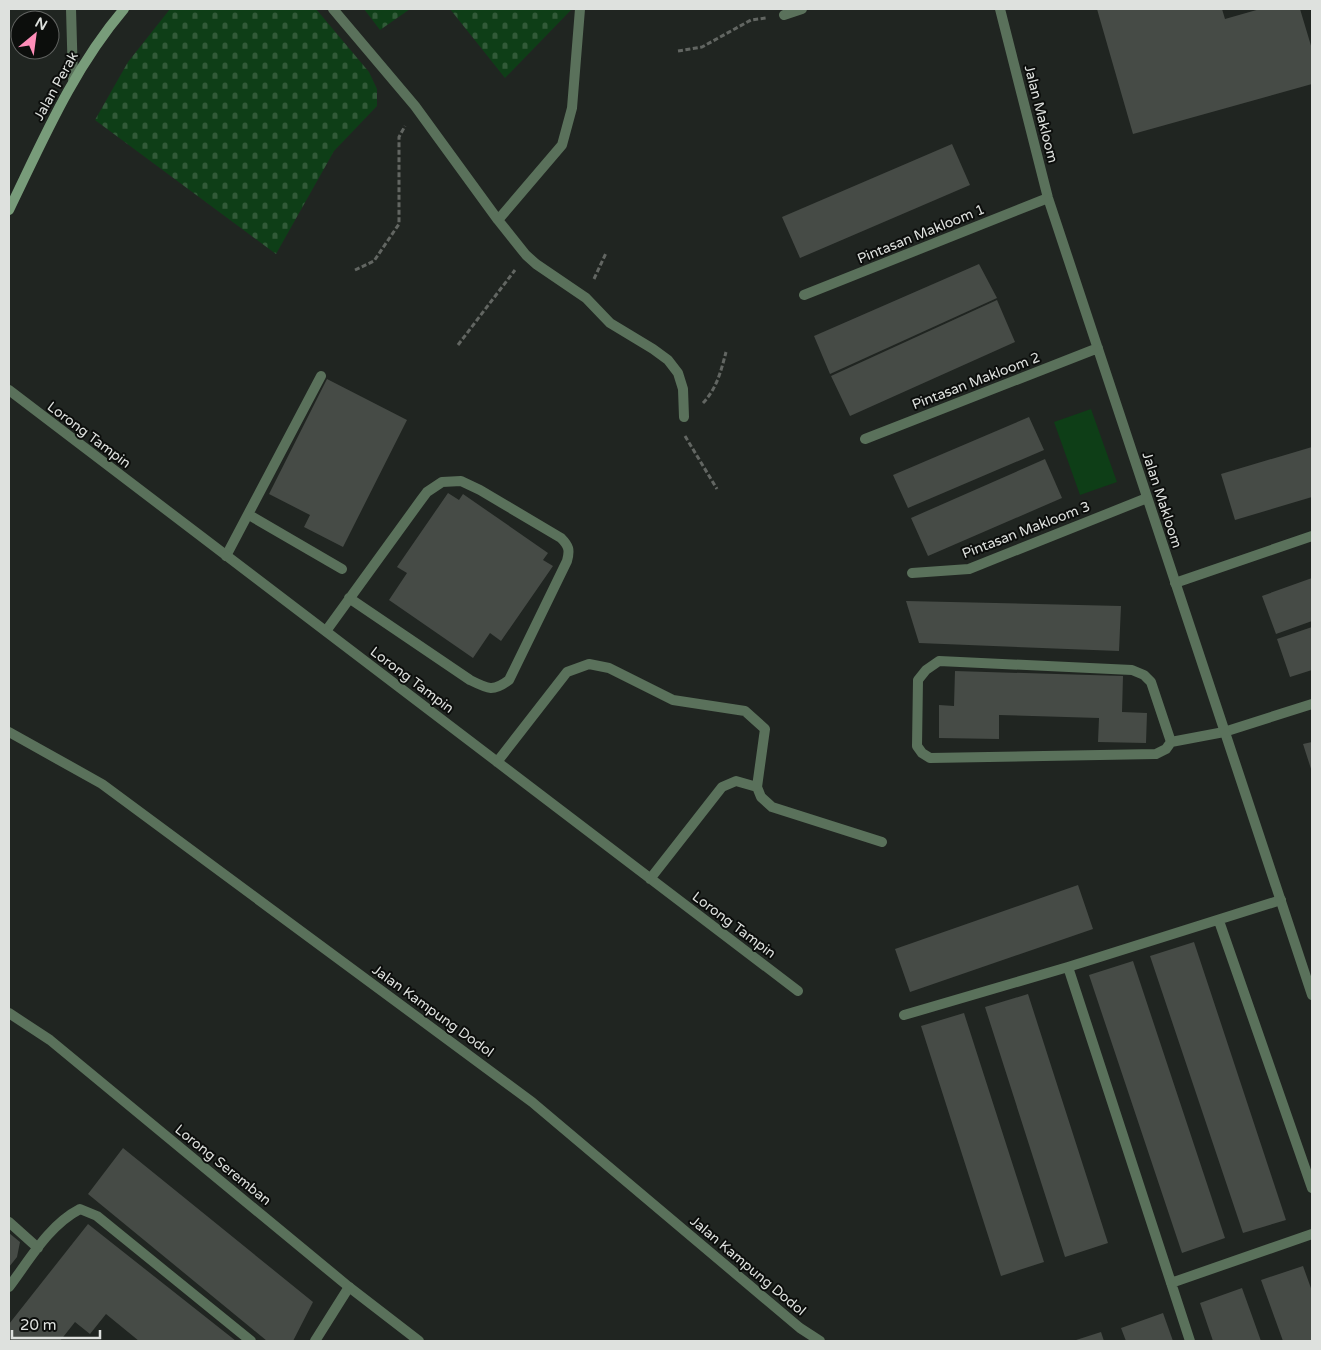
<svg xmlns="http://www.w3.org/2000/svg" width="1321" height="1350" viewBox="0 0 1321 1350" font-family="'Varela Round',sans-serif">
<defs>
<pattern id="cemetery-stones" width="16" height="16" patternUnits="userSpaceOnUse" patternTransform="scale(1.25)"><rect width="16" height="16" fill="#0e3e17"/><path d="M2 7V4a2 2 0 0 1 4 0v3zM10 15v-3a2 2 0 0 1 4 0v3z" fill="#315a38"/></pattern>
</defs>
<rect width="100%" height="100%" fill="#202521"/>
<path fill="url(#cemetery-stones)" d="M 170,9 L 316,9 L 369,72 L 377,89 L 377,106 L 334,151 L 276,254 L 95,120 L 128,62 Z
M 364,9 L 410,9 L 380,30 Z
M 450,9 L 572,9 L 505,78 Z"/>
<path fill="#0e3e17" d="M 1091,409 L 1117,482 L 1080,495 L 1054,422 Z"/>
<path fill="#464b46" d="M 1097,9 L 1222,9 L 1225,19 L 1260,9 L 1300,9 L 1312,49 L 1312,84 L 1133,134 Z
M 952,144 L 970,185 L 800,258 L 782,217 Z
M 979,264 L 997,298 L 830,374 L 814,336 Z
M 997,300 L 1015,342 L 850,416 L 831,376 Z
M 327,379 L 407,420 L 343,547 L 304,527 L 310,515 L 269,494 Z
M 1029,417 L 1044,450 L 908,508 L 893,475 Z
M 1312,447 L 1312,497 L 1235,520 L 1221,474 Z
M 1045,459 L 1062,498 L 928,556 L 911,518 Z
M 448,493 L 459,500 L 463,494 L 548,553 L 543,560 L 553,566 L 501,641 L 490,633 L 473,658 L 389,600 L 407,573 L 397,567 Z
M 1312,578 L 1312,621 L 1276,634 L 1262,596 Z
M 906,601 L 1121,606 L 1119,651 L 919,643 Z
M 1312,627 L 1312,670 L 1290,677 L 1277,639 Z
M 955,671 L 1123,676 L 1122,712 L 1147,713 L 1146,743 L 1098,742 L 1099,718 L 999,715 L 999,739 L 939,738 L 939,705 L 954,706 Z
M 1312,742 L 1312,772 L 1303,744 Z
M 1078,885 L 1093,929 L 910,992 L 895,949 Z
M 1194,942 L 1286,1220 L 1243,1233 L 1150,956 Z
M 1133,961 L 1225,1238 L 1182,1253 L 1089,975 Z
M 1028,994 L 1108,1243 L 1065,1257 L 985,1007 Z
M 964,1013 L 1044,1262 L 1001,1276 L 921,1026 Z
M 123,1148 L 313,1302 L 293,1341 L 267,1341 L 88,1194 Z
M 88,1224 L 236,1341 L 139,1341 L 106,1314 L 90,1334 L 75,1322 L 60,1341 L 9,1341 L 9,1324 Z
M 9,1233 L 20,1242 L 17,1257 L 9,1267 Z
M 1303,1266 L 1312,1291 L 1312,1341 L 1283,1341 L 1261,1280 Z
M 1242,1288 L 1261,1341 L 1213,1341 L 1200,1303 Z
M 1163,1313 L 1173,1341 L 1126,1341 L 1121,1328 Z
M 1101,1332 L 1104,1341 L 1073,1341 Z"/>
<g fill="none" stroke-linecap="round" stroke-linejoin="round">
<path stroke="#626662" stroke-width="3" stroke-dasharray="5 2.5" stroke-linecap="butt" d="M 678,51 L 702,47 L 751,20 L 766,18
M 355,270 L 374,261 L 399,224 L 399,137 L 405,126
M 594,279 L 606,253
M 458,345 L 515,270
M 703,403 C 717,388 721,371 726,352
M 685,436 L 717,489"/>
<path stroke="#5a715b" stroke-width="10" d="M 249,515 L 342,569
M 226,556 L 321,376
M 1175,583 L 1312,536
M 326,631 L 421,500 L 427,492 L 442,482 L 461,481 L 480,490 L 561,538 C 569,546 570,550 567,561 L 509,680 C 493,692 488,689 470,680 L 349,598
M 1171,742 L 1151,682 L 1144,675 L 1132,670 L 939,661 L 926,670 L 918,680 L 917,746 L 922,753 L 930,758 L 1156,754 L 1166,749 L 1171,742 L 1224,732 L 1312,704
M 1219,921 L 1312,1188
M 1068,967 L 1190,1341
M 904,1015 L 1068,967 L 1281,900
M 9,1222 L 38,1248
M 1171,1283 L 1312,1234
M 9,1287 C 30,1259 49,1225 80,1209 L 97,1216 L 251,1341
M 315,1341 L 349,1287"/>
<path stroke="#5a715b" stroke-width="10" d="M 71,9 L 73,79
M 333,9 L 415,106 L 498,220 L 526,255 L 536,264 L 586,298 L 610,323 L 653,349 L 668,360 L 678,373 L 683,389 L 684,417
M 1000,9 L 1048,198 L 1312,995
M 784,15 L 802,9
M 498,220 L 562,145 L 572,108 L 580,9
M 804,295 L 1048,198
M 9,390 L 798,991
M 865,439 L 1098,348
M 912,573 L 969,569 L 1147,498
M 9,732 L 102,784 L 532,1102 L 800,1328 L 820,1341
M 497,762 L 567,672 L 589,664 L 609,668 L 673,700 L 745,711 L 765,729 L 757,787 L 761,797 L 772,807 L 882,842
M 650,879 L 722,787 L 736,781 L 757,787
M 9,1013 L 50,1040 L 349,1287 L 419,1341"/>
<path stroke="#789c7a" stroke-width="10" d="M 9,210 C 43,140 73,69 124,9"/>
</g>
<g text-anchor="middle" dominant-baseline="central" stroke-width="4" stroke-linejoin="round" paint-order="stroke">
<g font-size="14" fill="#dee1de" stroke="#0c0e0c">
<text transform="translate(56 86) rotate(-61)">Jalan Perak</text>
<text transform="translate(1041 114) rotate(76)">Jalan Makloom</text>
<text transform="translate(921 234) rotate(-22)">Pintasan Makloom 1</text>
<text transform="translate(976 381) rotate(-21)">Pintasan Makloom 2</text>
<text transform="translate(89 435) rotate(37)">Lorong Tampin</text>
<text transform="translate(1162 500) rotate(72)">Jalan Makloom</text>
<text transform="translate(1026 530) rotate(-21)">Pintasan Makloom 3</text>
<text transform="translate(412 680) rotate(37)">Lorong Tampin</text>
<text transform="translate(734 925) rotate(37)">Lorong Tampin</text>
<text transform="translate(433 1011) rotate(36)">Jalan Kampung Dodol</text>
<text transform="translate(223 1165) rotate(39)">Lorong Seremban</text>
<text transform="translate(748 1266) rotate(40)">Jalan Kampung Dodol</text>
</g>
</g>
<rect width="1321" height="1350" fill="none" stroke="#dee1de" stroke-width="20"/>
<g transform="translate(35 35) rotate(29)"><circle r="24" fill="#0c0e0c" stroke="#606260"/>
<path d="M0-4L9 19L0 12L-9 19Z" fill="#ff8eb9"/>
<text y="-8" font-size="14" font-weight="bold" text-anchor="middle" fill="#dee1de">N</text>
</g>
<path d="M12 1330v8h88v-8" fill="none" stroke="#dee1de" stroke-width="2.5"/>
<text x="20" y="1330" font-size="15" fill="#dee1de" stroke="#0c0e0c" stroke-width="4" paint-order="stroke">20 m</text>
</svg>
